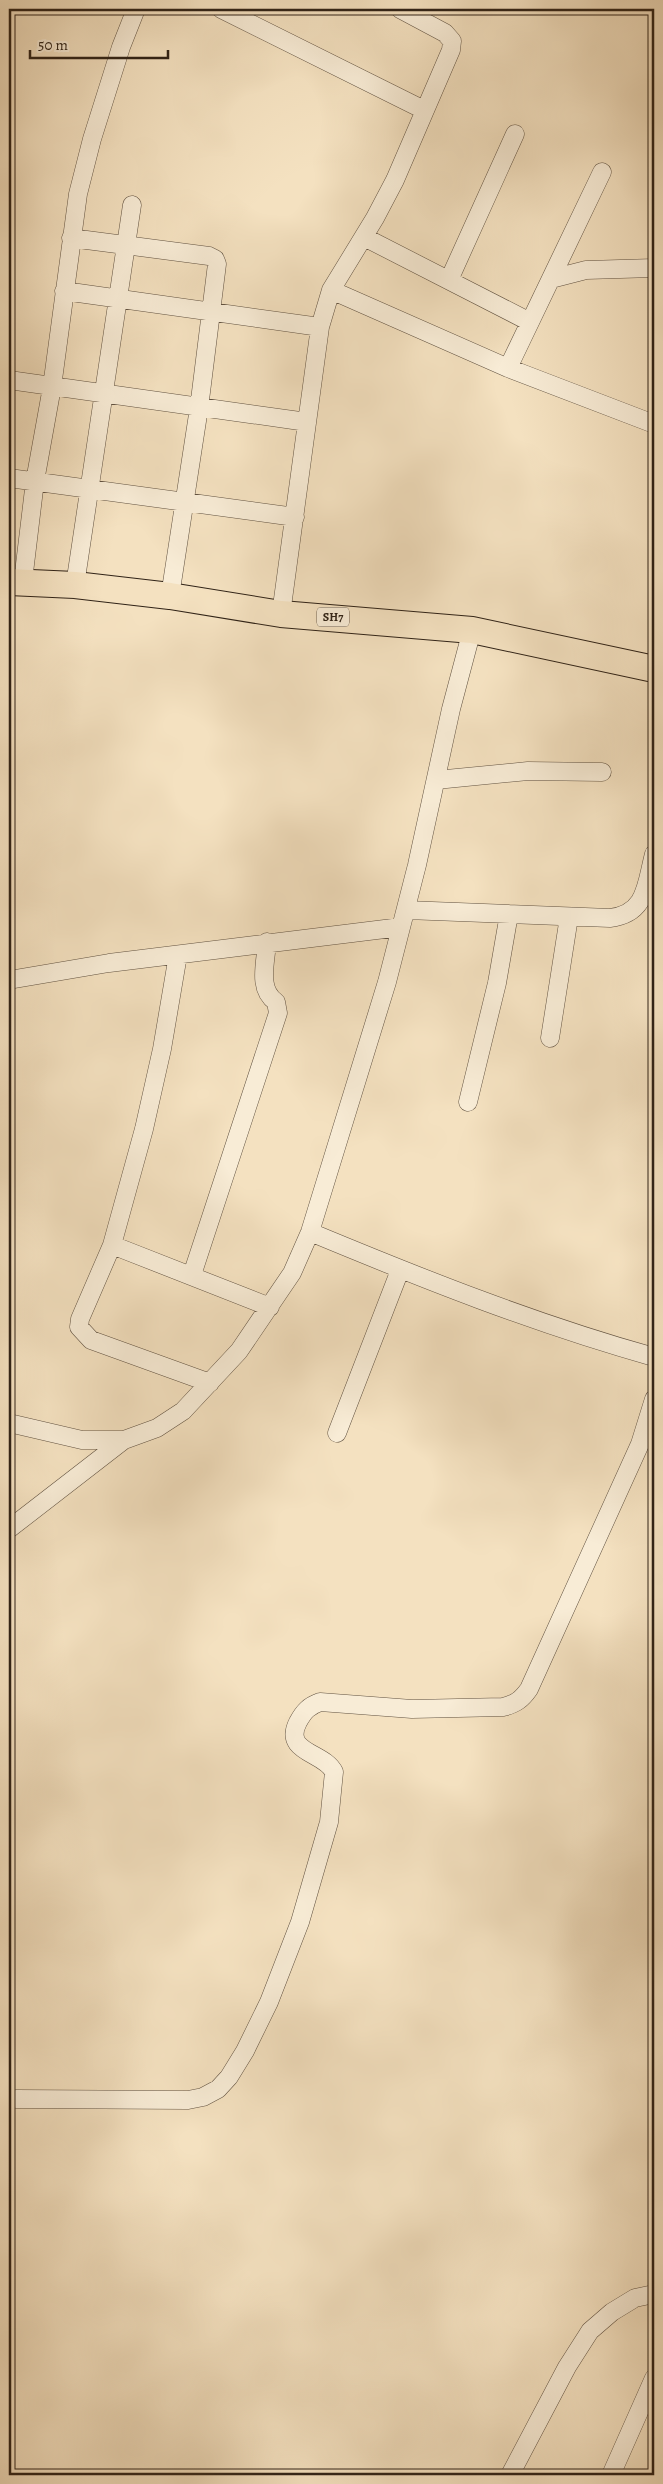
<svg xmlns="http://www.w3.org/2000/svg" width="663" height="2484" viewBox="0 0 663 2484" font-family="Alegreya,serif">
<rect width="100%" height="100%" fill="#f4e1c0"/>
<filter id="stains"><feTurbulence type="fractalNoise" baseFrequency=".004" numOctaves="4"/><feColorMatrix values="0 0 0 0 .2 0 0 0 0 .09 0 0 0 0 .02 0 0 0 .5 -.17"/></filter>
<radialGradient id="worn" r=".72"><stop offset=".6" stop-color="#630" stop-opacity="0"/><stop offset="1" stop-color="#630" stop-opacity=".3"/></radialGradient>
<g fill="none" stroke-linecap="round" stroke-linejoin="round">
<g stroke="#615241" stroke-width="19">
<path id="minor" d="M 221,9 L 424,110
M 364,237 L 530,322
M 71,238 L 209,256 L 215,259 L 217,264 L 199,408 L 170,596
M 551,279 L 586,270 L 654,268
M 449,280 L 515,134
M 331,290 L 508,368 L 654,424
M 64,291 L 320,327
M 508,368 L 602,172
M 9,380 L 307,422
M 9,478 L 295,517
M 23,581 L 35,481 L 52,387 L 78,194 L 92,139 L 121,47 L 136,9
M 75,585 L 132,205
M 281,614 L 320,327 L 331,290 L 375,218 L 395,180 L 451,50 L 452,41 L 445,33 L 400,9
M 436,780 L 528,771 L 602,772
M 406,910 L 610,918 C 647,914 646,884 654,854
M 178,955 L 162,1049 L 144,1129 L 112,1245 L 80,1319 L 79,1327 L 91,1340 L 210,1383
M 9,980 L 109,963 L 401,927
M 550,1038 L 569,917
M 468,1102 L 497,983 L 509,914
M 310,1232 C 423,1279 536,1324 654,1357
M 112,1245 L 270,1307
M 192,1275 L 278,1013 L 276,1002 C 257,989 266,962 267,942
M 9,1423 L 82,1440 L 124,1440 L 157,1428 L 183,1411 L 239,1351 L 292,1273 L 310,1232 L 387,982 L 417,865 L 451,709 L 472,630
M 337,1433 L 400,1270
M 9,1529 L 124,1440
M 16,2099 L 188,2100 L 203,2097 L 218,2089 L 229,2077 L 245,2051 L 269,2002 L 300,1922 L 329,1822 L 334,1772 C 325,1752 282,1753 298,1722 C 304,1711 309,1706 320,1702 L 412,1709 L 503,1707 C 516,1704 522,1699 529,1689 L 640,1444 L 654,1399
M 510,2475 L 567,2367 L 590,2331 L 612,2312 L 635,2298 L 654,2294
M 611,2475 L 654,2378"/>
</g>
<g stroke="#302317" stroke-width="28">
<path id="primary" d="M 9,582 L 75,585 L 170,596 L 281,614 L 472,630 L 654,669"/>
</g>
<use href="#minor" stroke="#f8ecd6" stroke-width="18"/>
<use href="#primary" stroke="#f4e1c0" stroke-width="26"/>
</g>
<g text-anchor="middle" dominant-baseline="central" stroke-width="4" stroke-linejoin="round" paint-order="stroke">
<rect fill="#f8ecd6" stroke="#6c5f50" stroke-width="1" x="317" y="607.5" width="32" height="19" rx="4"/>
<g font-size="12" font-weight="bold" fill="#302317">
<text x="333" y="617">SH7</text>
</g>
</g>
<rect width="663" height="2484" fill="none" stroke="#f4e1c0" stroke-width="30"/>
<rect x="10" y="10" width="643" height="2464" fill="none" stroke="#302317" stroke-width="2.5"/>
<rect x="15" y="15" width="633" height="2454" fill="none" stroke="#302317"/>
<path d="M30 50v8h138v-8" fill="none" stroke="#302317" stroke-width="2.5"/>
<text x="38" y="50" font-size="15" fill="#302317" stroke="#f8ecd6" stroke-width="4" paint-order="stroke">50 m</text>
<rect width="100%" height="100%" filter="url(#stains)"/>
<rect width="100%" height="100%" fill="url(#worn)"/>
</svg>
